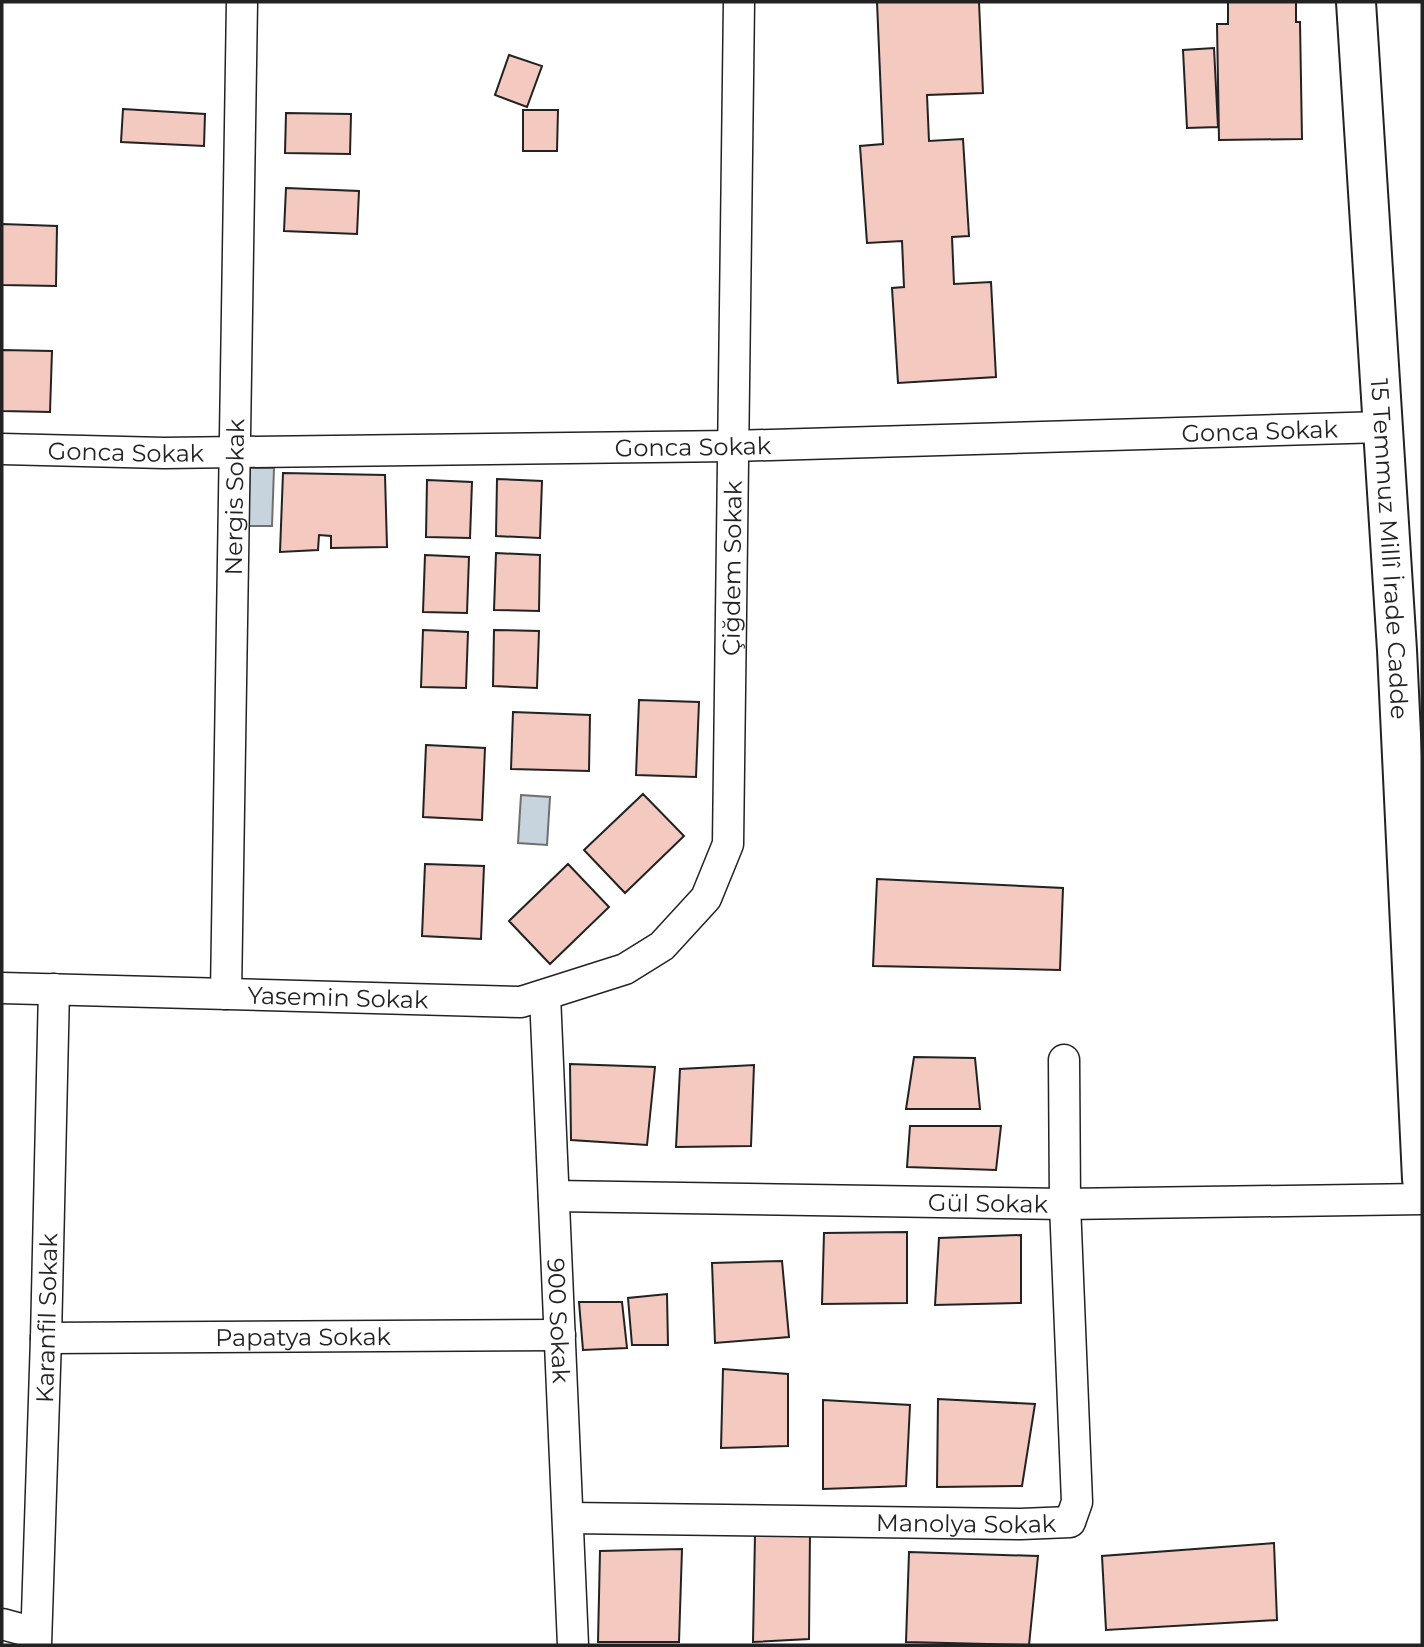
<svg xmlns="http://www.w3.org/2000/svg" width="1424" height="1647" viewBox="0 0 1424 1647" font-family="Montserrat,sans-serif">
<rect width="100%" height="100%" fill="#fff"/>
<path fill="#c7d3dd" stroke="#6f6f6f" stroke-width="2" d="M 250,468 L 274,468 L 272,526 L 248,526 Z
M 521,795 L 550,797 L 547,845 L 518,843 Z"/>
<path fill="#f3c9c0" stroke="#222" stroke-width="2" d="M 877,2 L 979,2 L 983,93 L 927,95 L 929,141 L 963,139 L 969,236 L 952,237 L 954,284 L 991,282 L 996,377 L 898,383 L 892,288 L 904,287 L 902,241 L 867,243 L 860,146 L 883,144 Z
M 1228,2 L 1296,2 L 1296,22 L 1300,22 L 1302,139 L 1219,140 L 1217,24 L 1228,24 Z
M 1214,48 L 1218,127 L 1187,128 L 1183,50 Z
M 509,55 L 542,66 L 527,107 L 495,95 Z
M 123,109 L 205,114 L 204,146 L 121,142 Z
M 523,110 L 558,110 L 557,151 L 523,151 Z
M 286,113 L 351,114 L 350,154 L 285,153 Z
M 286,188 L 359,191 L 357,234 L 284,231 Z
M 2,224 L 57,226 L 56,286 L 2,285 Z
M 2,350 L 52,351 L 50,412 L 2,411 Z
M 283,473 L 385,475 L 387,547 L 331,548 L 331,536 L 319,535 L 318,550 L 280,552 Z
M 497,479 L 542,481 L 540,538 L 496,536 Z
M 427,480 L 472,482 L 470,538 L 426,537 Z
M 496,553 L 540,555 L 539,611 L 494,610 Z
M 425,555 L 469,557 L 467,613 L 423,612 Z
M 423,630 L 468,632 L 466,688 L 421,687 Z
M 494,630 L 539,631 L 537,688 L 493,686 Z
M 639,700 L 699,702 L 696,777 L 636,775 Z
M 513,712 L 590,715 L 589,771 L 511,769 Z
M 426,745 L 485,748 L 482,820 L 423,817 Z
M 643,794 L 684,836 L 625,893 L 584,850 Z
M 425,864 L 484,866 L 481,939 L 422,936 Z
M 568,864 L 609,907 L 550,964 L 509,921 Z
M 877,879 L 1063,888 L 1060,970 L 873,966 Z
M 914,1057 L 975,1058 L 980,1109 L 906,1109 Z
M 570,1064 L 655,1067 L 647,1145 L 571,1140 Z
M 754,1065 L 751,1146 L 676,1147 L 680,1069 Z
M 910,1126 L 1001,1126 L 996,1170 L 907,1167 Z
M 907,1232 L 907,1303 L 822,1304 L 824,1233 Z
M 1021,1235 L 1021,1303 L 935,1305 L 939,1238 Z
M 782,1261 L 789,1337 L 715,1343 L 712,1263 Z
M 667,1294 L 668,1345 L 632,1345 L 628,1298 Z
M 579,1302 L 622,1302 L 627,1348 L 583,1350 Z
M 723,1369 L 788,1374 L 788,1446 L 721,1448 Z
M 938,1399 L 1035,1404 L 1022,1486 L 937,1487 Z
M 823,1400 L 910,1405 L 906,1486 L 823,1489 Z
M 810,1531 L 809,1639 L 753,1642 L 755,1534 Z
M 1274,1543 L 1277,1620 L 1106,1630 L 1102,1556 Z
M 682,1549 L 679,1642 L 598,1642 L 600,1551 Z
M 909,1552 L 1038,1556 L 1029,1645 L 906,1642 Z"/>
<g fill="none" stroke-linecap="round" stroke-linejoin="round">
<g stroke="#222" stroke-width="33">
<g id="street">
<path id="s1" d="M 2,449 L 164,453 L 733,446 L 1383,427"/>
<path id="s2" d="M 2,988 L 521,1002 L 625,969 L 662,946 L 706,898 L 728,844 L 739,2"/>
<path id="s3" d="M 226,994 L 242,2"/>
<path id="s4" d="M 545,995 L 573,1645"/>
<path id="s5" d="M 554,1196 L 1065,1204 L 1422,1199"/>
<path id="s6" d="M 46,1338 L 560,1335"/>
<path id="s7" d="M 569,1518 L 1021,1524 L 1070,1522 L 1077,1502 L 1065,1204 L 1064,1060"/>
<path d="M 2,1624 L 35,1633"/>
<path id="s8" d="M 36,1645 L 46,1338 L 54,989"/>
</g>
</g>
<g stroke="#222" stroke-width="42">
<g id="secondary">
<path id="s9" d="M 1356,2 L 1397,650 L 1422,1179"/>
</g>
</g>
<use href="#street" stroke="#fff" stroke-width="30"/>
<use href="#secondary" stroke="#fff" stroke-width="38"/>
</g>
<g text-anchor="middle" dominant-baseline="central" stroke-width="5" stroke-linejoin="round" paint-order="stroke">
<g font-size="24" fill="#222" stroke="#fff">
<text stroke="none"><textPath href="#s1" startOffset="1258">Gonca Sokak</textPath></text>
<text stroke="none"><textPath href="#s1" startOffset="691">Gonca Sokak</textPath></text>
<text stroke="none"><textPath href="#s1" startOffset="124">Gonca Sokak</textPath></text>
<text stroke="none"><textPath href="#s3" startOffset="497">Nergis Sokak</textPath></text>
<text stroke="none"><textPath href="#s9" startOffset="548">15 Temmuz Millî İrade Cadde</textPath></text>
<text stroke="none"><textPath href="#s2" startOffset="1071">Çiğdem Sokak</textPath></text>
<text stroke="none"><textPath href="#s2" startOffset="336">Yasemin Sokak</textPath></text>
<text stroke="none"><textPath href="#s5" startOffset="434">Gül Sokak</textPath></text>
<text stroke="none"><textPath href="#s8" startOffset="327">Karanfil Sokak</textPath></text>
<text stroke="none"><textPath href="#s4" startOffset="326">900 Sokak</textPath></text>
<text stroke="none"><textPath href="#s6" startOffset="257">Papatya Sokak</textPath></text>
<text stroke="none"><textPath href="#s7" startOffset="397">Manolya Sokak</textPath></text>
</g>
</g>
<rect width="1424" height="1647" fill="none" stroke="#222222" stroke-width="7"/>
</svg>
